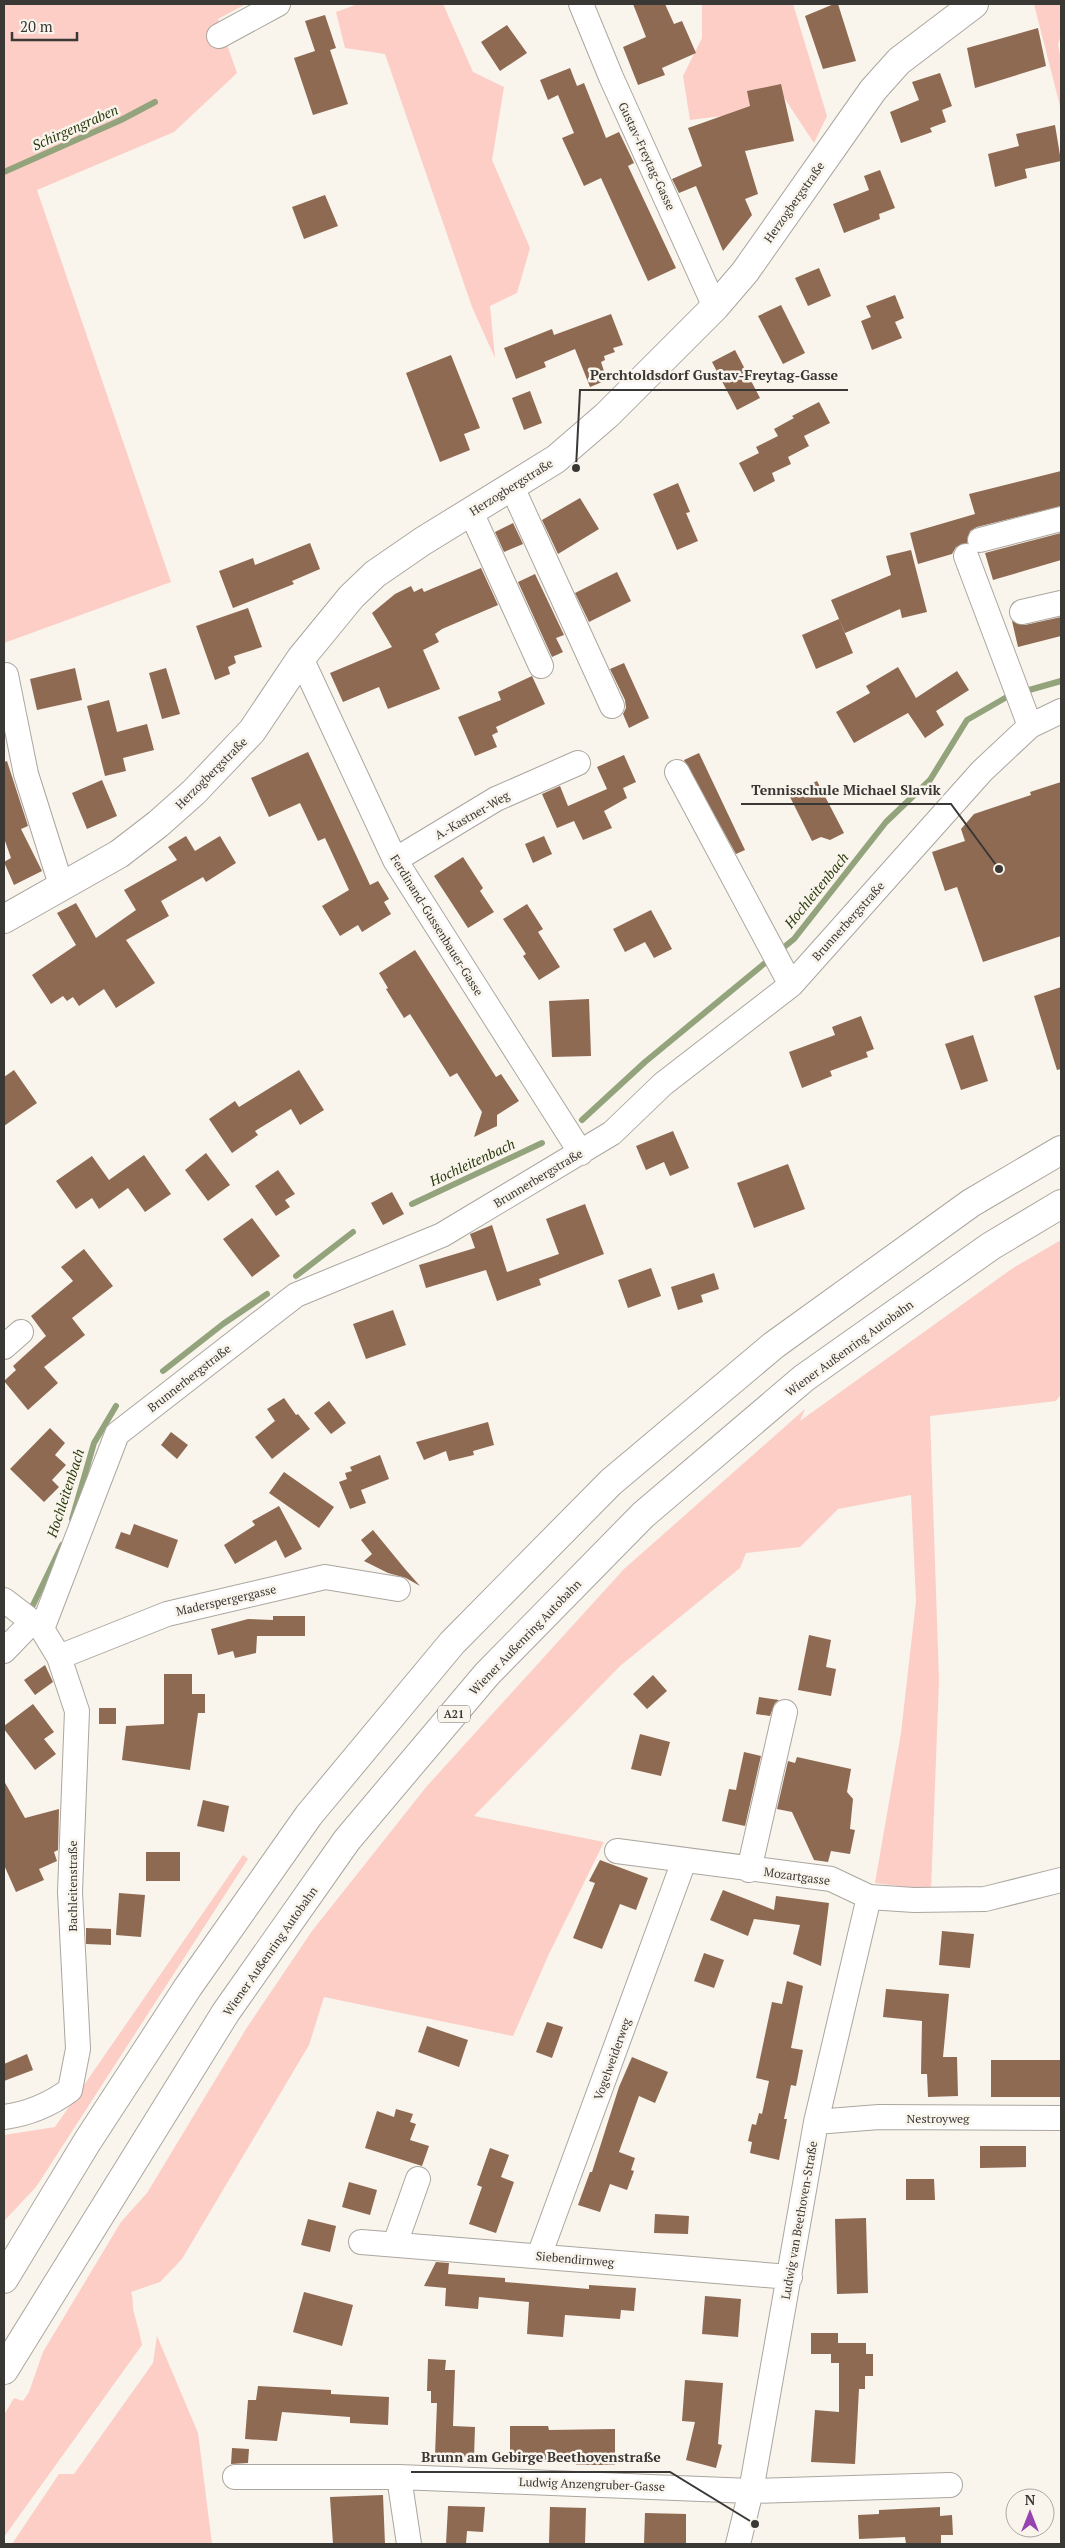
<svg xmlns="http://www.w3.org/2000/svg" width="1065" height="2548" viewBox="0 0 1065 2548" font-family="'PT Serif',serif">
<rect width="100%" height="100%" fill="#f9f4ec"/>
<path fill="#fccec6" d="M 4,4 L 246,4 L 218,19 L 237,73 L 174,132 L 37,190 L 171,582 L 4,643 Z
M 358,4 L 443,4 L 473,72 L 504,87 L 492,160 L 530,248 L 517,293 L 490,306 L 495,358 L 472,307 L 385,54 L 345,48 L 336,12 Z
M 702,4 L 793,4 L 827,116 L 814,143 L 779,90 L 738,114 L 690,120 L 683,76 L 702,38 Z
M 1034,4 L 1061,4 L 1061,34 L 1058,45 L 1061,59 L 1061,110 Z
M 1061,1240 L 1061,1394 L 1056,1401 L 930,1416 L 939,1680 L 931,1890 L 875,1883 L 901,1733 L 916,1601 L 911,1495 L 838,1509 L 800,1547 L 746,1553 L 740,1568 L 620,1666 L 474,1816 L 604,1842 L 548,1956 L 513,2036 L 324,1997 L 309,2045 L 182,2259 L 160,2282 L 131,2292 C 134,2300 132,2306 134,2313 C 137,2324 140,2334 142,2345 L 4,2537 L 4,2415 L 14,2398 L 23,2401 L 29,2392 L 43,2352 L 121,2222 L 147,2193 L 246,2029 L 312,1931 L 427,1786 L 624,1569 L 805,1409 L 800,1421 L 1013,1268 Z
M 243,1855 L 248,1859 L 36,2187 L 4,2221 L 4,2135 L 55,2127 Z
M 157,2336 L 198,2433 L 212,2544 L 12,2544 L 59,2474 L 74,2474 L 153,2363 Z"/>
<g fill="none" stroke-linecap="round" stroke-linejoin="round">
<path stroke="#93a47d" stroke-width="6" d="M 4,172 L 121,120 L 155,102
M 1022,692 L 1061,681
M 778,952 L 794,939 L 886,822 L 930,780 L 967,720 L 1012,694
M 582,1120 L 645,1062 L 771,958
M 412,1204 L 542,1143
M 296,1276 L 353,1232
M 163,1371 L 223,1324 L 267,1294
M 72,1519 L 94,1443 L 116,1406
M 26,1612 L 33,1605 L 62,1545"/>
</g>
<path fill="#8e6a53" d="M 633,4 L 665,4 L 674,24 L 682,21 L 696,53 L 662,68 L 665,75 L 638,85 L 623,47 L 646,37 Z
M 834,4 L 838,4 L 856,61 L 823,69 L 805,16 Z
M 325,15 L 336,48 L 330,50 L 348,104 L 313,115 L 294,58 L 315,51 L 305,21 Z
M 507,25 L 527,53 L 500,71 L 481,42 Z
M 1038,28 L 1046,66 L 975,88 L 967,48 Z
M 570,68 L 577,86 L 584,83 L 606,138 L 619,132 L 634,163 L 628,166 L 676,268 L 648,281 L 601,178 L 584,186 L 562,138 L 574,133 L 558,95 L 548,100 L 540,80 Z
M 940,73 L 952,106 L 942,110 L 946,122 L 930,128 L 932,132 L 901,143 L 890,112 L 919,100 L 912,82 Z
M 781,84 L 794,141 L 745,151 L 758,194 L 745,199 L 752,215 L 723,251 L 696,186 L 679,193 L 672,179 L 702,166 L 688,128 L 750,106 L 747,91 Z
M 1055,125 L 1061,161 L 1025,169 L 1027,178 L 995,187 L 988,154 L 1019,146 L 1016,134 Z
M 880,170 L 895,208 L 879,214 L 880,219 L 844,233 L 833,204 L 869,190 L 864,176 Z
M 325,195 L 338,226 L 304,239 L 292,207 Z
M 819,268 L 831,296 L 808,306 L 795,278 Z
M 895,295 L 904,318 L 895,322 L 902,338 L 872,350 L 861,321 L 871,317 L 866,306 Z
M 781,305 L 805,353 L 783,364 L 758,316 Z
M 611,314 L 623,345 L 613,348 L 615,352 L 604,356 L 605,360 L 601,362 L 607,380 L 590,387 L 575,349 L 544,362 L 546,367 L 516,379 L 504,348 L 552,329 L 554,335 Z
M 735,350 L 760,398 L 737,410 L 712,362 Z
M 451,355 L 480,428 L 464,434 L 470,450 L 440,462 L 406,373 Z
M 530,391 L 542,423 L 524,430 L 512,398 Z
M 819,402 L 830,423 L 804,436 L 809,446 L 788,457 L 791,464 L 772,473 L 775,481 L 754,492 L 739,463 L 759,453 L 756,447 L 778,436 L 774,429 L 794,418 L 792,416 Z
M 1061,471 L 1061,506 L 977,527 L 970,531 L 967,543 L 956,547 L 952,554 L 918,564 L 910,533 L 975,514 L 969,494 Z
M 678,483 L 690,512 L 686,513 L 698,541 L 677,550 L 653,494 Z
M 580,498 L 599,529 L 558,554 L 542,520 Z
M 513,523 L 523,544 L 504,552 L 495,532 Z
M 1061,533 L 1061,560 L 993,580 L 985,553 Z
M 310,543 L 320,569 L 292,581 L 294,584 L 233,608 L 219,571 L 253,558 L 255,565 Z
M 911,550 L 927,612 L 902,618 L 900,609 L 845,633 L 831,600 L 891,575 L 886,556 Z
M 481,568 L 498,605 L 442,629 L 435,634 L 439,642 L 423,650 L 440,689 L 388,709 L 379,687 L 343,702 L 330,673 L 392,647 L 372,613 L 395,594 L 411,586 L 414,592 L 422,588 L 424,592 Z
M 617,572 L 631,601 L 589,622 L 575,593 Z
M 535,574 L 564,635 L 556,638 L 563,652 L 552,657 L 518,582 Z
M 248,608 L 262,647 L 234,656 L 236,663 L 228,667 L 230,674 L 215,680 L 196,626 Z
M 1061,617 L 1061,636 L 1018,647 L 1012,621 L 1025,625 Z
M 839,619 L 853,653 L 816,669 L 802,635 Z
M 624,663 L 649,718 L 629,728 L 623,714 L 626,708 L 625,700 L 610,669 Z
M 898,667 L 916,698 L 957,671 L 969,690 L 936,711 L 944,725 L 925,738 L 908,713 L 854,743 L 836,712 L 870,693 L 866,686 Z
M 75,668 L 82,700 L 37,710 L 30,679 Z
M 166,668 L 180,714 L 162,719 L 149,673 Z
M 532,676 L 545,704 L 496,727 L 498,732 L 492,735 L 497,747 L 475,756 L 458,717 L 501,700 L 498,692 Z
M 109,700 L 117,732 L 147,724 L 154,750 L 123,758 L 126,771 L 105,776 L 87,706 Z
M 308,752 L 370,885 L 378,881 L 389,899 L 384,902 L 391,914 L 362,932 L 358,925 L 340,936 L 322,906 L 349,890 L 325,838 L 318,841 L 300,803 L 269,817 L 251,778 Z
M 699,753 L 745,850 L 736,854 L 684,760 Z
M 624,755 L 636,782 L 623,788 L 627,798 L 604,811 L 612,828 L 583,840 L 574,821 L 557,828 L 542,794 L 560,786 L 568,806 L 607,789 L 597,767 Z
M 7,761 L 28,826 L 21,829 L 42,871 L 14,885 L 4,862 L 11,858 L 4,838 L 4,762 Z
M 102,780 L 117,816 L 87,829 L 72,793 Z
M 817,781 L 844,833 L 830,840 L 821,837 L 812,841 L 789,795 Z
M 1061,782 L 1061,936 L 983,962 L 957,887 L 945,891 L 932,852 L 965,841 L 961,829 L 974,814 L 1031,795 L 1030,792 Z
M 186,836 L 195,851 L 220,836 L 236,863 L 206,882 L 203,877 L 161,901 L 169,916 L 126,940 L 155,983 L 116,1008 L 104,989 L 79,1006 L 73,997 L 67,1001 L 63,996 L 51,1004 L 32,975 L 76,945 L 57,913 L 76,903 L 96,938 L 136,910 L 124,890 L 177,860 L 168,847 Z
M 544,836 L 552,854 L 533,863 L 525,844 Z
M 463,857 L 483,888 L 480,891 L 494,912 L 468,928 L 434,876 Z
M 527,904 L 543,929 L 538,932 L 560,967 L 539,980 L 523,956 L 526,954 L 503,919 Z
M 651,910 L 672,949 L 654,958 L 645,942 L 625,952 L 613,929 Z
M 415,950 L 496,1077 L 501,1074 L 519,1101 L 497,1115 L 497,1126 L 474,1137 L 482,1112 L 457,1073 L 450,1077 L 410,1014 L 404,1018 L 386,989 L 388,988 L 379,973 Z
M 1061,987 L 1061,1069 L 1057,1070 L 1034,996 Z
M 589,999 L 591,1056 L 552,1057 L 549,1001 Z
M 861,1016 L 874,1049 L 866,1052 L 868,1057 L 830,1071 L 832,1076 L 802,1088 L 789,1052 L 835,1035 L 832,1027 Z
M 973,1035 L 988,1081 L 961,1090 L 945,1044 Z
M 14,1070 L 37,1103 L 4,1126 L 4,1077 Z
M 299,1070 L 324,1110 L 300,1125 L 291,1109 L 255,1131 L 258,1135 L 232,1153 L 209,1119 L 235,1101 L 239,1107 Z
M 673,1131 L 689,1168 L 670,1176 L 664,1162 L 646,1170 L 636,1146 Z
M 206,1153 L 230,1185 L 208,1201 L 185,1170 Z
M 144,1155 L 171,1194 L 145,1212 L 128,1188 L 99,1209 L 92,1198 L 76,1209 L 56,1181 L 92,1156 L 109,1180 Z
M 788,1164 L 805,1209 L 754,1228 L 737,1183 Z
M 278,1170 L 295,1194 L 285,1200 L 290,1207 L 276,1216 L 255,1186 Z
M 392,1192 L 404,1214 L 383,1225 L 371,1203 Z
M 585,1204 L 604,1254 L 539,1279 L 541,1285 L 497,1301 L 486,1270 L 426,1288 L 419,1265 L 475,1248 L 470,1234 L 492,1225 L 507,1272 L 559,1254 L 546,1219 Z
M 252,1218 L 280,1256 L 252,1277 L 223,1239 Z
M 84,1249 L 113,1286 L 72,1318 L 85,1335 L 44,1367 L 58,1383 L 28,1410 L 4,1381 L 16,1370 L 13,1366 L 46,1336 L 31,1316 L 73,1281 L 61,1267 Z
M 651,1268 L 661,1296 L 628,1308 L 618,1280 Z
M 714,1273 L 719,1289 L 701,1295 L 703,1302 L 678,1310 L 671,1287 Z
M 393,1310 L 406,1345 L 366,1359 L 353,1324 Z
M 284,1398 L 296,1415 L 298,1414 L 310,1429 L 272,1459 L 255,1437 L 275,1421 L 267,1409 Z
M 329,1401 L 346,1423 L 331,1434 L 314,1413 Z
M 488,1422 L 494,1445 L 473,1451 L 474,1455 L 449,1461 L 446,1451 L 424,1460 L 416,1442 Z
M 50,1428 L 65,1443 L 55,1455 L 66,1465 L 52,1480 L 59,1487 L 44,1502 L 10,1469 Z
M 171,1432 L 188,1445 L 177,1459 L 161,1445 Z
M 380,1455 L 389,1479 L 361,1490 L 366,1503 L 350,1509 L 339,1482 L 347,1479 L 345,1473 L 352,1471 L 350,1467 Z
M 284,1472 L 334,1507 L 319,1528 L 269,1493 Z
M 279,1506 L 302,1549 L 285,1558 L 276,1540 L 235,1564 L 224,1545 L 255,1525 L 252,1521 Z
M 134,1524 L 178,1540 L 168,1568 L 115,1548 L 121,1532 L 130,1535 Z
M 373,1530 L 405,1569 L 420,1586 L 406,1578 L 388,1573 L 364,1561 L 372,1554 L 361,1540 Z
M 273,1616 L 305,1616 L 305,1636 L 257,1636 L 256,1653 L 235,1658 L 233,1651 L 218,1655 L 211,1629 L 248,1619 L 273,1620 Z
M 809,1635 L 831,1640 L 826,1667 L 836,1669 L 831,1696 L 798,1690 Z
M 45,1665 L 53,1682 L 35,1695 L 24,1680 Z
M 164,1674 L 192,1674 L 192,1694 L 205,1694 L 205,1713 L 198,1713 L 190,1770 L 122,1760 L 126,1726 L 164,1724 Z
M 653,1675 L 667,1691 L 647,1709 L 633,1694 Z
M 759,1697 L 779,1700 L 775,1703 L 770,1716 L 756,1714 Z
M 33,1704 L 54,1732 L 44,1739 L 56,1754 L 35,1770 L 4,1729 L 4,1726 Z
M 99,1708 L 116,1708 L 116,1724 L 99,1724 Z
M 640,1734 L 670,1742 L 661,1776 L 631,1769 Z
M 744,1752 L 761,1756 L 745,1826 L 722,1821 L 729,1789 L 736,1790 Z
M 797,1757 L 851,1769 L 847,1792 L 853,1799 L 850,1829 L 855,1830 L 850,1854 L 831,1851 L 828,1862 L 814,1860 L 792,1812 L 777,1809 L 788,1761 L 795,1763 Z
M 4,1781 L 25,1818 L 59,1809 L 58,1850 L 54,1852 L 57,1861 L 39,1869 L 44,1880 L 16,1892 L 4,1865 Z
M 203,1800 L 229,1806 L 224,1832 L 197,1826 Z
M 146,1852 L 180,1852 L 180,1881 L 146,1881 Z
M 600,1860 L 648,1878 L 636,1910 L 620,1904 L 602,1949 L 573,1938 L 595,1883 L 589,1881 Z
M 723,1890 L 774,1910 L 776,1896 L 829,1903 L 821,1966 L 793,1954 L 800,1925 L 754,1919 L 748,1936 L 710,1920 Z
M 119,1893 L 145,1895 L 141,1937 L 116,1935 Z
M 86,1928 L 111,1929 L 111,1945 L 86,1944 Z
M 942,1931 L 974,1934 L 970,1968 L 939,1965 Z
M 704,1953 L 724,1960 L 714,1988 L 694,1981 Z
M 787,1981 L 803,1986 L 791,2048 L 803,2050 L 796,2086 L 791,2085 L 784,2119 L 787,2119 L 779,2160 L 750,2153 L 752,2142 L 748,2141 L 752,2124 L 756,2125 L 759,2113 L 762,2114 L 769,2081 L 756,2078 L 772,2002 L 782,2004 Z
M 886,1989 L 949,1994 L 943,2057 L 957,2057 L 958,2096 L 928,2097 L 927,2074 L 921,2074 L 922,2021 L 883,2017 Z
M 547,2022 L 563,2027 L 552,2058 L 536,2052 Z
M 427,2026 L 468,2040 L 459,2067 L 418,2052 Z
M 27,2054 L 33,2070 L 4,2081 L 4,2064 Z
M 632,2057 L 668,2072 L 655,2103 L 639,2096 L 619,2152 L 635,2158 L 631,2170 L 634,2171 L 627,2190 L 610,2184 L 600,2212 L 578,2205 L 590,2172 L 592,2172 L 619,2087 Z
M 991,2060 L 1061,2060 L 1061,2097 L 991,2097 Z
M 396,2109 L 413,2114 L 410,2122 L 416,2124 L 410,2140 L 429,2146 L 422,2166 L 365,2148 L 377,2111 L 394,2117 Z
M 980,2146 L 1026,2146 L 1026,2167 L 980,2168 Z
M 490,2148 L 509,2155 L 501,2177 L 514,2182 L 496,2233 L 469,2224 L 482,2187 L 477,2185 Z
M 906,2179 L 934,2179 L 935,2200 L 906,2200 Z
M 349,2182 L 377,2190 L 370,2215 L 342,2207 Z
M 655,2214 L 689,2216 L 688,2234 L 654,2233 Z
M 866,2218 L 868,2293 L 837,2294 L 835,2219 Z
M 308,2219 L 336,2226 L 330,2252 L 301,2245 Z
M 436,2262 L 449,2263 L 448,2274 L 505,2278 L 505,2282 L 589,2289 L 589,2285 L 636,2288 L 634,2311 L 621,2310 L 620,2319 L 565,2315 L 563,2337 L 527,2334 L 529,2302 L 479,2297 L 478,2309 L 445,2306 L 446,2288 L 424,2286 Z
M 304,2292 L 353,2305 L 342,2346 L 293,2332 Z
M 705,2296 L 741,2299 L 738,2337 L 702,2334 Z
M 811,2333 L 838,2333 L 838,2343 L 866,2343 L 866,2354 L 873,2354 L 873,2376 L 865,2376 L 865,2389 L 859,2389 L 855,2464 L 811,2462 L 815,2410 L 839,2412 L 839,2363 L 831,2363 L 831,2354 L 811,2354 Z
M 428,2359 L 446,2360 L 445,2370 L 455,2370 L 453,2426 L 475,2427 L 474,2457 L 435,2455 L 437,2403 L 431,2403 L 431,2391 L 427,2391 Z
M 685,2380 L 723,2383 L 718,2444 L 722,2445 L 716,2468 L 686,2460 L 695,2422 L 682,2421 Z
M 258,2386 L 331,2390 L 331,2394 L 389,2397 L 388,2425 L 350,2423 L 350,2417 L 282,2412 L 277,2441 L 245,2439 L 248,2400 L 256,2400 Z
M 510,2426 L 548,2426 L 549,2430 L 615,2429 L 615,2465 L 576,2465 L 576,2462 L 510,2462 Z
M 232,2448 L 249,2449 L 248,2463 L 231,2464 Z
M 383,2495 L 385,2544 L 333,2544 L 330,2497 Z
M 448,2506 L 485,2507 L 483,2532 L 467,2531 L 466,2544 L 446,2544 Z
M 550,2507 L 586,2508 L 585,2544 L 549,2544 Z
M 940,2507 L 940,2516 L 952,2515 L 953,2535 L 941,2535 L 941,2543 L 906,2544 L 905,2537 L 859,2539 L 858,2515 L 879,2514 L 879,2510 Z
M 645,2513 L 686,2514 L 686,2544 L 644,2544 Z"/>
<g fill="none" stroke-linecap="round" stroke-linejoin="round">
<g stroke="#aba69f" stroke-width="26">
<path id="minor" d="M 581,4 L 611,77 L 715,307
M 219,36 L 278,4
M 512,487 L 612,706
M 471,512 L 541,666
M 980,540 L 1061,519
M 966,556 L 1030,726
M 1022,612 L 1061,603
M 301,658 L 395,860 L 581,1153
M 6,675 L 26,774 L 62,888
M 677,772 L 791,985
M 395,860 L 496,799 L 578,763
M 4,1347 L 21,1332
M 4,1600 L 42,1629 L 59,1657 L 77,1711 L 70,1892 L 78,2049 L 70,2090 C 51,2104 27,2114 4,2117
M 42,1629 L 117,1434 L 296,1295 L 442,1235 L 612,1133 L 663,1084 L 791,985 L 982,771 L 1030,726 L 1061,711
M 4,1651 L 32,1622
M 59,1657 L 167,1614 L 325,1577 L 398,1589
M 617,1851 L 831,1879 L 869,1897 L 914,1900 L 985,1899 L 1061,1880
M 749,1870 L 785,1712
M 816,2122 L 879,2117 L 1061,2118
M 361,2242 L 790,2277
M 395,2244 L 418,2179
M 539,2256 L 684,1861
M 235,2477 L 399,2477 L 751,2491 L 950,2485
M 399,2477 L 409,2544
M 738,2544 L 751,2491 L 816,2122 L 869,1897"/>
</g>
<g stroke="#aba69f" stroke-width="30">
<path id="major" d="M 4,919 L 119,854 L 158,824 L 194,792 L 252,731 L 301,658 L 351,597 L 375,574 L 423,541 L 556,459 L 607,415 L 715,307 L 745,272 L 873,90 L 899,61 L 974,4"/>
</g>
<g stroke="#aba69f" stroke-width="30">
<path id="highway" d="M 4,2279 L 87,2142 L 188,1987 L 309,1815 L 452,1643 L 611,1482 L 774,1345 L 971,1203 L 1061,1150
M 4,2370 L 226,2012 L 347,1840 L 487,1674 L 643,1515 L 804,1378 L 991,1246 L 1061,1204"/>
</g>
<use href="#minor" stroke="#fff" stroke-width="24"/>
<use href="#major" stroke="#fff" stroke-width="28"/>
<use href="#highway" stroke="#fff" stroke-width="28"/>
</g>
<g text-anchor="middle" dominant-baseline="central" stroke-width="5" stroke-linejoin="round" paint-order="stroke">
<rect fill="#f9f4ec" stroke="#73706c" stroke-width="1" x="438" y="1705.5" width="32" height="17" rx="4"/>
<g font-size="11" font-weight="bold" fill="#3a3835">
<text x="454" y="1714">A21</text>
</g>
<g font-size="12" fill="#3a3835" stroke="#f9f4ec">
<text transform="translate(647 156) rotate(65)">Gustav-Freytag-Gasse</text>
<text transform="translate(794 202) rotate(-55)">Herzogbergstraße</text>
<text transform="translate(511 487) rotate(-32)">Herzogbergstraße</text>
<text transform="translate(211 773) rotate(-45)">Herzogbergstraße</text>
<text transform="translate(472 815) rotate(-30)">A.-Kastner-Weg</text>
<text transform="translate(848 921) rotate(-48)">Brunnerbergstraße</text>
<text transform="translate(437 925) rotate(58)">Ferdinand-Gussenbauer-Gasse</text>
<text transform="translate(538 1178) rotate(-31)">Brunnerbergstraße</text>
<text transform="translate(849 1348) rotate(-36)">Wiener Außenring Autobahn</text>
<text transform="translate(189 1378) rotate(-38)">Brunnerbergstraße</text>
<text transform="translate(226 1600) rotate(-13)">Maderspergergasse</text>
<text transform="translate(525 1637) rotate(-46)">Wiener Außenring Autobahn</text>
<text transform="translate(797 1876) rotate(8)">Mozartgasse</text>
<text transform="translate(72 1886) rotate(-90)">Bachleitenstraße</text>
<text transform="translate(270 1951) rotate(-55)">Wiener Außenring Autobahn</text>
<text transform="translate(612 2059) rotate(-70)">Vogelweiderweg</text>
<text x="938" y="2118">Nestroyweg</text>
<text transform="translate(799 2220) rotate(-80)">Ludwig van Beethoven-Straße</text>
<text transform="translate(575 2259) rotate(5)">Siebendirnweg</text>
<text transform="translate(592 2484) rotate(2)">Ludwig Anzengruber-Gasse</text>
</g>
<g font-size="14" font-style="italic" fill="#2b3b0e" stroke="#f9f4ec">
<text transform="translate(75 127) rotate(-24)">Schirgengraben</text>
<text transform="translate(816 890) rotate(-51)">Hochleitenbach</text>
<text transform="translate(472 1162) rotate(-25)">Hochleitenbach</text>
<text transform="translate(65 1493) rotate(-72)">Hochleitenbach</text>
</g>
</g>
<path fill="none" stroke="#3a3835" stroke-width="2" d="M576 468L580 390H848M999 869L951 804H741M755 2524L670 2472H411"/>
<g fill="#3a3835" stroke="#f9f4ec" stroke-width="2">
<circle cx="576" cy="468" r="5"/>
<circle cx="999" cy="869" r="5"/>
<circle cx="755" cy="2524" r="5"/>
</g>
<g font-size="14" text-anchor="middle" font-weight="bold" fill="#3a3835" stroke="#f9f4ec" stroke-width="5" stroke-linejoin="round" paint-order="stroke">
<text x="714" y="380">Perchtoldsdorf Gustav-Freytag-Gasse</text>
<text x="846" y="795">Tennisschule Michael Slavik</text>
<text x="541" y="2462">Brunn am Gebirge Beethovenstraße</text>
</g>
<rect width="1065" height="2548" fill="none" stroke="#3a3835" stroke-width="10"/>
<g transform="translate(1030 2513)"><circle r="24" fill="#f9f4ec" stroke="#ada9a3"/>
<path d="M0-4L9 19L0 12L-9 19Z" fill="#9743b1"/>
<text y="-8" font-size="14" font-weight="bold" text-anchor="middle" fill="#3a3835">N</text>
</g>
<path d="M12 32v8h65v-8" fill="none" stroke="#3a3835" stroke-width="2.5"/>
<text x="20" y="32" font-size="15" fill="#3a3835" stroke="#f9f4ec" stroke-width="4" paint-order="stroke">20 m</text>
</svg>
